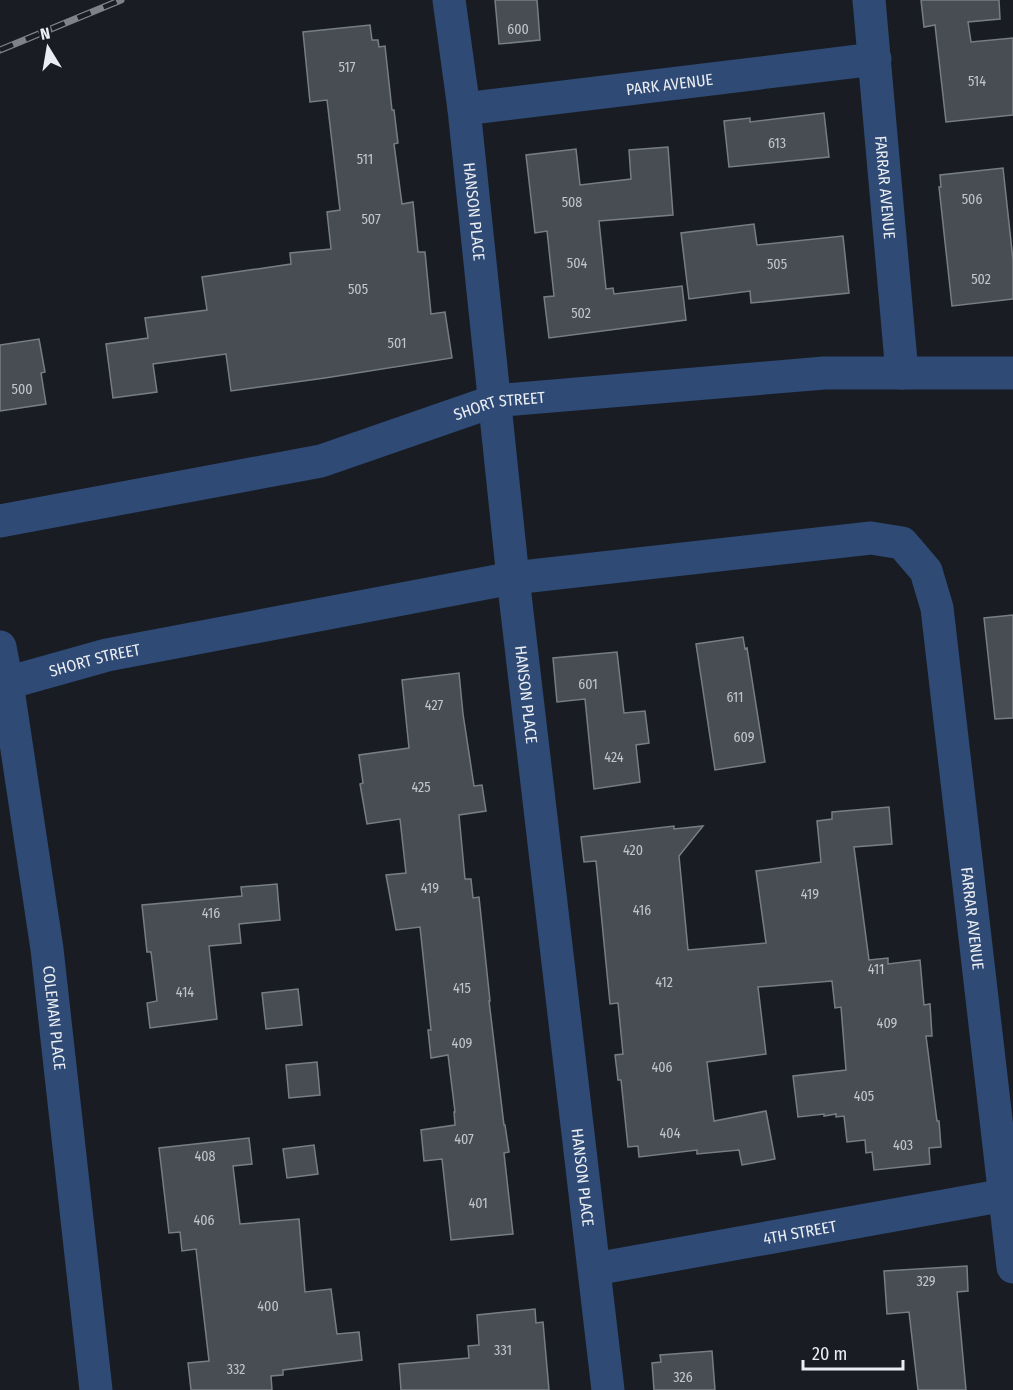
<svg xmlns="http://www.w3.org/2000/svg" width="1013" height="1390" viewBox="0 0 1013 1390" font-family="'Fira Sans Condensed',sans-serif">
<rect width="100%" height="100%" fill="#191d23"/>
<path fill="#484d54" stroke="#787d85" stroke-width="1.5" d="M 495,0 L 537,0 L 540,40 L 499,44 Z
M 921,0 L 999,0 L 1000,19 L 968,22 L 971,42 L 1013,38 L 1013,115 L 946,122 L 935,25 L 924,27 Z
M 370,25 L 372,40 L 378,40 L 379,47 L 385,46 L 392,110 L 394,110 L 398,143 L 394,144 L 402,204 L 413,202 L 418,252 L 425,252 L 431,314 L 445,312 L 452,358 L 325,378 L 231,391 L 226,354 L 153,364 L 157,392 L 113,398 L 106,344 L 148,338 L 145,318 L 207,310 L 202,277 L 291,264 L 290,253 L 331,249 L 327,212 L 340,210 L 327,100 L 310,102 L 303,32 Z
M 824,113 L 829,157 L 729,167 L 724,121 L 750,118 L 750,122 Z
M 668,147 L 673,215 L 599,221 L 606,289 L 613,288 L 614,294 L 682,286 L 686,320 L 549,338 L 544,297 L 554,296 L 547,231 L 535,233 L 526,155 L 576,149 L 580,185 L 631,179 L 629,150 Z
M 1003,168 L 1013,260 L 1013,299 L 952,306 L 939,187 L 941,187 L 940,175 Z
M 754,224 L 757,245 L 843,236 L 849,293 L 751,303 L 750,291 L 689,299 L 681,233 Z
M 39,339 L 45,372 L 41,373 L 46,404 L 0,411 L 0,345 Z
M 1013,615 L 1013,718 L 995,719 L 984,618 Z
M 743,637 L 745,649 L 747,648 L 765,762 L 715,770 L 696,644 Z
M 617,652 L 624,713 L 645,711 L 649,743 L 636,745 L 640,782 L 594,789 L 585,699 L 557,702 L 553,658 Z
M 459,673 L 463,714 L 474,786 L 482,785 L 486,811 L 459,815 L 465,879 L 471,879 L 473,898 L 479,897 L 490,1001 L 489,1001 L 504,1125 L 505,1125 L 509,1152 L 504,1153 L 513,1234 L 451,1240 L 442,1159 L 424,1161 L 421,1130 L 455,1125 L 454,1112 L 455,1112 L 448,1055 L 431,1058 L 428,1030 L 431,1030 L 420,927 L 396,930 L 386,875 L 406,873 L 400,819 L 367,824 L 360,784 L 363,783 L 359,755 L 409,748 L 402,680 Z
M 889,807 L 892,844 L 854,847 L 869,960 L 888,958 L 888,964 L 920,960 L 924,1005 L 930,1004 L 932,1036 L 926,1036 L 937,1121 L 939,1121 L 941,1147 L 929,1148 L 930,1164 L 874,1170 L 872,1152 L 866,1153 L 865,1140 L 847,1142 L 844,1116 L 836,1117 L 836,1114 L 824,1116 L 824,1114 L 798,1117 L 793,1076 L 846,1070 L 841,1007 L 835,1008 L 832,981 L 758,987 L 766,1054 L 707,1062 L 714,1121 L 766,1111 L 775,1159 L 742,1165 L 739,1150 L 697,1154 L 697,1150 L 639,1157 L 638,1146 L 628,1147 L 621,1080 L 618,1080 L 615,1055 L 623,1054 L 618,1003 L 610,1004 L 596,861 L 584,862 L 581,837 L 674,826 L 674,829 L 703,826 L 679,856 L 688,950 L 766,943 L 756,871 L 821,862 L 817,821 L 832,819 L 832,812 Z
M 277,884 L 280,920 L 239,924 L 241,943 L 209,946 L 217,1019 L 150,1028 L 147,1003 L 157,1001 L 151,952 L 147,952 L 142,905 L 242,896 L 241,887 Z
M 298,989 L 302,1025 L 266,1029 L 262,993 Z
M 317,1062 L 320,1095 L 289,1098 L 286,1065 Z
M 249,1138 L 252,1164 L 233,1166 L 240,1224 L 299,1219 L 305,1292 L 331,1289 L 337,1334 L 359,1332 L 362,1360 L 283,1370 L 283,1375 L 271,1376 L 272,1390 L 191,1390 L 188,1363 L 209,1361 L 196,1249 L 182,1251 L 180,1232 L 169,1233 L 159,1148 Z
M 314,1145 L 318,1174 L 287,1178 L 283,1149 Z
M 967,1266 L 968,1291 L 957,1292 L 966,1390 L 918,1390 L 909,1312 L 887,1314 L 884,1271 Z
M 535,1309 L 536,1323 L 543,1322 L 549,1390 L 401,1390 L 399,1364 L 469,1358 L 468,1346 L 479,1345 L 477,1315 Z
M 712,1351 L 715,1390 L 654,1390 L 652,1363 L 661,1362 L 660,1355 Z"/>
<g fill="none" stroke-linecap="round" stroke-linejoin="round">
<g stroke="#2e4a75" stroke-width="33">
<path id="s1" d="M 449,0 L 464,109 L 513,578 L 608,1390"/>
<path id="s2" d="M 869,0 L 902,373"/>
<path id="s3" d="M 464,109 L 875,59"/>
<path id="s4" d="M 0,521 L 321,461 L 494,401 L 824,373 L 1013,373"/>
<path id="s5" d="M 0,647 L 7,683 L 47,949 L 96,1390"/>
<path id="s6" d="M 0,685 L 107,655 L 513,578 L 871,538 L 902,543 L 926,571 L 937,608 L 1013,1267"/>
<path id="s7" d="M 595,1269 L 1005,1195"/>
</g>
<g stroke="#7f8288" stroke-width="7">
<path id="rail" d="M 0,50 L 121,0"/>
</g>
<use href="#rail" stroke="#191d23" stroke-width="4.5" stroke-dasharray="14" stroke-linecap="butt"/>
</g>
<g text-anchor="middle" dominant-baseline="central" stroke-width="5" stroke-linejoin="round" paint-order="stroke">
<g font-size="14" fill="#c2c5ca">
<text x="518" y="29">600</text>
<text x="347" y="67">517</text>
<text x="977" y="81">514</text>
<text x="777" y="143">613</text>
<text x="365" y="159">511</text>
<text x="972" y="199">506</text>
<text x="572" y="202">508</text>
<text x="371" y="219">507</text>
<text x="577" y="263">504</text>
<text x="777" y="264">505</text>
<text x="981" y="279">502</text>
<text x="358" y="289">505</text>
<text x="581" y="313">502</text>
<text x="397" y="343">501</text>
<text x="22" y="389">500</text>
<text x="588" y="684">601</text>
<text x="735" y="697">611</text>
<text x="434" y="705">427</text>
<text x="744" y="737">609</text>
<text x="614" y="757">424</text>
<text x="421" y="787">425</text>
<text x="633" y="850">420</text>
<text x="430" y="888">419</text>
<text x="810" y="894">419</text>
<text x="642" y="910">416</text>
<text x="211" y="913">416</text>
<text x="876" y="969">411</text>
<text x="664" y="982">412</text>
<text x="462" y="988">415</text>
<text x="185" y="992">414</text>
<text x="887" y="1023">409</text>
<text x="462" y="1043">409</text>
<text x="662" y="1067">406</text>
<text x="864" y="1096">405</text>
<text x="670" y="1133">404</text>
<text x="464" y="1139">407</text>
<text x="903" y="1145">403</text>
<text x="205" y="1156">408</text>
<text x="478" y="1203">401</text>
<text x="204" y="1220">406</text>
<text x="926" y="1281">329</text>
<text x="268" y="1306">400</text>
<text x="503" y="1350">331</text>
<text x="236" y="1369">332</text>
<text x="683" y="1377">326</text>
</g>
<g font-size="16" fill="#eaedf2" stroke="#191d23">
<text stroke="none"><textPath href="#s3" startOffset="207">PARK AVENUE</textPath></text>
<text stroke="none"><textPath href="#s2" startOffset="188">FARRAR AVENUE</textPath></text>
<text stroke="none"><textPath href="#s1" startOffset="213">HANSON PLACE</textPath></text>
<text stroke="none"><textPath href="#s4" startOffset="514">SHORT STREET</textPath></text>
<text stroke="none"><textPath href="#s6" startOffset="98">SHORT STREET</textPath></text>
<text stroke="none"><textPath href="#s1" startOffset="699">HANSON PLACE</textPath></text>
<text stroke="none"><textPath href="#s6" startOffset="1304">FARRAR AVENUE</textPath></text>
<text stroke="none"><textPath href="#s5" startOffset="375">COLEMAN PLACE</textPath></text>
<text stroke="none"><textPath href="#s1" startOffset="1185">HANSON PLACE</textPath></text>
<text stroke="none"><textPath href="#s7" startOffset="208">4TH STREET</textPath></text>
</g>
</g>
<g transform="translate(48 48) rotate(349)" stroke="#191d23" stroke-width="4.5" paint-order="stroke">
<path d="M0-4.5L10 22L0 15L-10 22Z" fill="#eaedf2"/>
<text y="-9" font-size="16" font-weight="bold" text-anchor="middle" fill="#eaedf2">N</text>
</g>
<path d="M803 1360v9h100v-9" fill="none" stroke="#eaedf2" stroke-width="3"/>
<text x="812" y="1360" font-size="18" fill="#eaedf2" stroke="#191d23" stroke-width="4.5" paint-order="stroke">20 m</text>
</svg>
